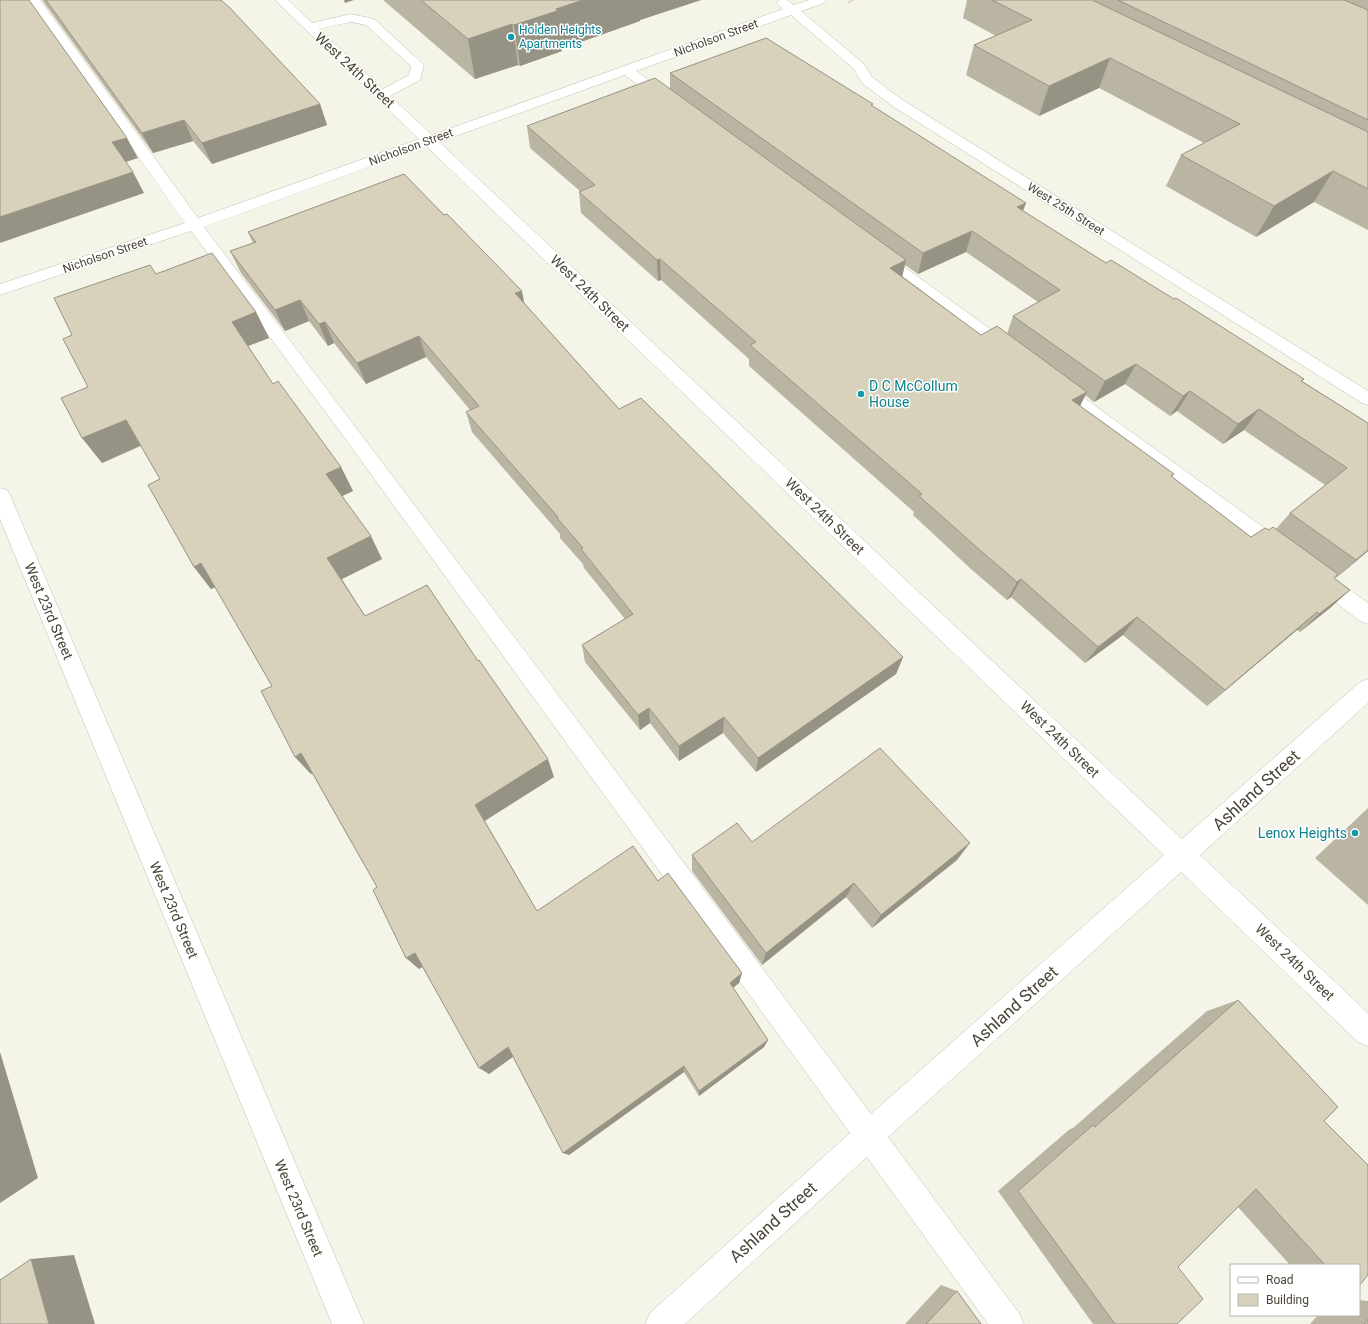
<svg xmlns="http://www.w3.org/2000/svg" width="1368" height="1324" viewBox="0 0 1368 1324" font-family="Roboto,sans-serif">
<rect width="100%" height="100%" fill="#f5f4e8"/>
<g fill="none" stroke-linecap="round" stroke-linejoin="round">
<g stroke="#c2beaa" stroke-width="1">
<path id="minor" d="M 28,0 L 40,0 L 198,218 L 419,139 L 275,0 L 288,0 L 312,23 L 351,14 L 374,19 L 424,65 L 420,80 L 390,96 L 432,135 L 783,9 L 777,3 L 779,0 L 787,0 L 794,5 L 809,0 L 826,0 L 824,3 L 801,11 L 864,64 L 872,77 L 901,99 L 1368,391 L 1368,405 L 1362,403 L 891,105 L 862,83 L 854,69 L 791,15 L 636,71 L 672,97 L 674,100 L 672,103 L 662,103 L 625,75 L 439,142 L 1182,839 L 1360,682 L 1368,679 L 1368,703 L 1200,855 L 1368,1013 L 1368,1046 L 1358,1042 L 1181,872 L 888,1137 L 1019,1313 L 1024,1324 L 988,1324 L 867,1157 L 685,1324 L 645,1324 L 650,1313 L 850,1133 L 336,426 L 191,231 L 0,295 L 0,284 L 185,223 ZM 351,22 L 366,25 L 411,66 L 409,75 L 383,89 L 319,29 ZM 426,146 L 1164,855 L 871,1114 L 608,761 L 204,227 Z
M 879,251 L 885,253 L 1015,347 L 1018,351 L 1015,355 L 1009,357 L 1003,355 L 873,259 L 871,256 L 873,253 Z
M 1056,380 L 1062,382 L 1288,545 L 1291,551 L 1288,557 L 1281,559 L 1274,557 L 1050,390 L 1047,386 L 1050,382 Z
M 0,488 L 7,490 L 10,495 L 364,1324 L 332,1324 L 0,519 Z
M 1319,571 L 1326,573 L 1368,603 L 1368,624 L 1360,621 L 1312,585 L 1309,579 L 1312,573 Z"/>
</g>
<path stroke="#c5bd9a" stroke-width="1.5" stroke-dasharray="1 1" stroke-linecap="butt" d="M 848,2 L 854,0"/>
<use href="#minor" fill="#fff" fill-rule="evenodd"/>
</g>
<path fill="#bab5a2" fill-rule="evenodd" d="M 42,0 L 221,0 L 320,104 L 327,125 L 212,164 L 193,141 L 153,153 Z
M 383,0 L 701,0 L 640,20 L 640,21 L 561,49 L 562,51 L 520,66 L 518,65 L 475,79 Z
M 967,0 L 1368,0 L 1368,230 L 1314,202 L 1256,237 L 1166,186 L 1181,155 L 1204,143 L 1099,88 L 1039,116 L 966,75 L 974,45 L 996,36 L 963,18 Z
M 670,73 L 873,107 L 1023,211 L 1106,263 L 1304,379 L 1302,381 L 1368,423 L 1368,551 L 1336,578 L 1335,577 L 1334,579 L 1350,590 L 1330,608 L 1300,632 L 1297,630 L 1207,706 L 1123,635 L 1085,663 L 1011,597 L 1007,600 L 972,570 L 913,515 L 914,512 L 749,366 L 749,359 L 661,280 L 658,281 L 581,213 L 579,192 L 580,191 L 530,148 L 527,126 L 670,89 ZM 966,252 L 1038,302 L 1013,316 L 1007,334 L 981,335 L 902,276 L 905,265 L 918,274 ZM 1125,384 L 1170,416 L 1177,411 L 1223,444 L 1244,430 L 1325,485 L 1290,513 L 1276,529 L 1269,530 L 1251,537 L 1172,477 L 1174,474 L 1080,406 L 1085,395 L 1094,402 Z
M 248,232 L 524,303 L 619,409 L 903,657 L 896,674 L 756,772 L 723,733 L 679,761 L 650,723 L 640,730 L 585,662 L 582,645 L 625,619 L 584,568 L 583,564 L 560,538 L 560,534 L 472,432 L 466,412 L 470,410 L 426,357 L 366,384 L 334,343 L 328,346 L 309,321 L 285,331 L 241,273 L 230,251 L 253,243 Z
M 156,274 L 256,312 L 269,338 L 248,346 L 273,384 L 341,467 L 353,491 L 342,496 L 382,559 L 342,579 L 365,616 L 554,777 L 485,821 L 537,911 L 658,881 L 742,973 L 739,983 L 733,988 L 768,1040 L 764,1047 L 699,1096 L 684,1072 L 569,1155 L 513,1056 L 489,1074 L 422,967 L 419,969 L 377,887 L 312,773 L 311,774 L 295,757 L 272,686 L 215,587 L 211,589 L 194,567 L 160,479 L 141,446 L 102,463 L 88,387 L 72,335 Z
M 1368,808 L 1368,905 L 1315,858 Z
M 752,842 L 957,860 L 872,928 L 846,897 L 762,965 L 692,871 L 692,855 Z
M 1238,1000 L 1324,1121 L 1359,1265 L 1290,1265 L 1238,1207 L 1178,1267 L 1177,1324 L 1093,1324 L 998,1191 L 1070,1129 L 1073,1128 L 1207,1011 Z
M 941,1285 L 957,1291 L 981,1324 L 905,1324 Z
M 1359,1300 L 1368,1301 L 1368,1324 L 1310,1324 L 1318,1315 L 1359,1315 Z"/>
<path fill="#979384" d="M 344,0 L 354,0 L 345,3 Z
M 583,0 L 701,0 L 640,20 L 640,21 L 561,49 L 562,51 L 520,66 L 514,25 L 556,9 Z
M 512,24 L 518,65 L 475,79 L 468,39 Z
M 1110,58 L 1099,88 L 1039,116 L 1049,86 Z
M 320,104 L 327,125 L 212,164 L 202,143 Z
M 184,120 L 193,141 L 153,153 L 142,133 Z
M 127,138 L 138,158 L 123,163 L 112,142 Z
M 1333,171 L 1314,202 L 1256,237 L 1274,206 Z
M 133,172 L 144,193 L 0,243 L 0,217 Z
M 1026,203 L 1018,224 L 1017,207 Z
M 972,231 L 966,252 L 918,274 L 923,253 Z
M 660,259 L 661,280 L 658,281 L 657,260 Z
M 906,260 L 901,282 L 890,268 Z
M 522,291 L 526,312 L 515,293 Z
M 300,300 L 309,321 L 285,331 L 275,310 Z
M 256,312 L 269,338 L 245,347 L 232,322 Z
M 325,322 L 334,343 L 328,346 L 319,324 Z
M 419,336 L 426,357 L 366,384 L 357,363 Z
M 1136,364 L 1125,384 L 1094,402 L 1105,381 Z
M 1190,391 L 1177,411 L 1170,416 L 1183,396 Z
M 1087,392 L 1077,412 L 1072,400 Z
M 1259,409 L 1244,430 L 1223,444 L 1238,424 Z
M 126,420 L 144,444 L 102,463 L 82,438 Z
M 341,467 L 353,491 L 338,498 L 326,474 Z
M 371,536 L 382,559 L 340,580 L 327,558 Z
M 1368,550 L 1368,551 L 1336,578 L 1356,560 Z
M 201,563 L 218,586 L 211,589 L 194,567 Z
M 1021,579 L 1011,597 L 1007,600 L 1017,582 Z
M 1350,590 L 1330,608 L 1300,632 L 1319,614 Z
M 1317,612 L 1297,630 L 1207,706 L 1225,690 Z
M 1137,617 L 1123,635 L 1085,663 L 1098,647 Z
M 903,657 L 896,674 L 756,772 L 758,758 Z
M 649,708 L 650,723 L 640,730 L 638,715 Z
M 724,717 L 723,733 L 679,761 L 679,746 Z
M 301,753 L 317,771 L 311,774 L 295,757 Z
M 548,759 L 554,777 L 484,821 L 475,805 Z
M 970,843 L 957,860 L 872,928 L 881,915 Z
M 854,883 L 846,897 L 762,965 L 766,953 Z
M 415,953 L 427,964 L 419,969 L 406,958 Z
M 742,973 L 739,983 L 728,992 L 730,983 Z
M 768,1040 L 764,1047 L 699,1096 L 699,1091 Z
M 508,1047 L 517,1054 L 489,1074 L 479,1068 Z
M 0,1052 L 38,1178 L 0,1203 Z
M 684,1066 L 684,1072 L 569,1155 L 563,1153 Z
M 74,1255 L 95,1324 L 49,1324 L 31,1259 Z"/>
<path fill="#d8d2bc" stroke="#979384" d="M 0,0 L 29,0 L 127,138 L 112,142 L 133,172 L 0,217 Z
M 46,0 L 221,0 L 230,8 L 320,104 L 202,143 L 184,120 L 142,133 Z
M 421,0 L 583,0 L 556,9 L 557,11 L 514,25 L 512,24 L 468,39 Z
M 992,0 L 1092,0 L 1368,132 L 1368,189 L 1333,171 L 1274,206 L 1181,155 L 1240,124 L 1110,58 L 1049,86 L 974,45 L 1032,20 Z
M 1118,0 L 1344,0 L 1368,10 L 1368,120 Z
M 766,38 L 873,104 L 871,105 L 1026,203 L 1017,207 L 1106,263 L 1111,260 L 1174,299 L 1176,298 L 1304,379 L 1301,381 L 1368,423 L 1368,550 L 1356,560 L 1290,513 L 1347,468 L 1259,409 L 1238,424 L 1190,391 L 1183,396 L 1136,364 L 1105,381 L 1013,316 L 1060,290 L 972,231 L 923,253 L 670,73 Z
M 655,78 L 906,260 L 890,268 L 981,335 L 997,326 L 1087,392 L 1072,400 L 1174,474 L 1171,476 L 1251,537 L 1265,528 L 1269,530 L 1273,527 L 1338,574 L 1334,578 L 1350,590 L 1319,614 L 1317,612 L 1225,690 L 1137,617 L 1098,647 L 1021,579 L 1017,582 L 981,551 L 919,496 L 922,494 L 750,345 L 756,342 L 660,259 L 657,260 L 579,192 L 595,185 L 527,126 Z
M 404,174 L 444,215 L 447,214 L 522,291 L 515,293 L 619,409 L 641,398 L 903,657 L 758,758 L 724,717 L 679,746 L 649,708 L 638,715 L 582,645 L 633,614 L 581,549 L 583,548 L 557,518 L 558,517 L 466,412 L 479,406 L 419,336 L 357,363 L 325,322 L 319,324 L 300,300 L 275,310 L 230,251 L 256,242 L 248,232 Z
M 212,253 L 256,312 L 232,322 L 273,384 L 278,381 L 341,467 L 326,474 L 371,536 L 327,558 L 365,616 L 427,585 L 478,661 L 479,660 L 548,759 L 475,805 L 537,911 L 633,846 L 658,881 L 668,873 L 742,973 L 730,983 L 768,1040 L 699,1091 L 684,1066 L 563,1153 L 508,1047 L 479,1068 L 415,953 L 406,958 L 373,890 L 377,887 L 301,753 L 295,757 L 261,691 L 272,686 L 201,563 L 194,567 L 148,485 L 160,479 L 126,420 L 82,438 L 61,398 L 88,387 L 63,339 L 72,335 L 54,298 L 150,265 L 156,274 Z
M 880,748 L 970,843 L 881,915 L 854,883 L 766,953 L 692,855 L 737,823 L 752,842 Z
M 1238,1000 L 1338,1107 L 1324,1121 L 1368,1165 L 1368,1275 L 1359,1286 L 1359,1265 L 1325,1265 L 1256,1189 L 1178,1267 L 1203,1299 L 1177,1324 L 1115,1324 L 1018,1191 L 1093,1125 L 1095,1127 Z
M 31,1259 L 49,1324 L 0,1324 L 0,1280 Z
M 957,1291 L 981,1324 L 926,1324 Z
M 1368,1319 L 1368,1324 L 1364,1324 Z"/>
<g fill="#0f9aa8" stroke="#fff" stroke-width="1.5">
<circle cx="511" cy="37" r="4"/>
<circle cx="861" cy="394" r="4"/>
<circle cx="1355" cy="833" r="4"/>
</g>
<g text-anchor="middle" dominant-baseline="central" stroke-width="3" stroke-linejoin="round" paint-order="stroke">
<g font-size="12" fill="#0d838f" stroke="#fff" text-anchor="start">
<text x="519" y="30">Holden Heights<tspan x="519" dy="14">Apartments</tspan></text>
</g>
<g font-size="12" fill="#4a4536" stroke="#fff">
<text transform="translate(716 38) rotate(-20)">Nicholson Street</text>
<text transform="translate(411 147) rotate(-20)">Nicholson Street</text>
<text transform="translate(1066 209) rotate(32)">West 25th Street</text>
<text transform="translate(105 255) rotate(-19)">Nicholson Street</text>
</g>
<g font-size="14" fill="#4a4536" stroke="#fff">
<text transform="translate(355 70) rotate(43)">West 24th Street</text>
<text transform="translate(590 293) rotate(44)">West 24th Street</text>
<text transform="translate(825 516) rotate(44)">West 24th Street</text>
<text transform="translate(49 611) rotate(67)">West 23rd Street</text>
<text transform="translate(1060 739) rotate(44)">West 24th Street</text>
<text transform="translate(174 910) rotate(67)">West 23rd Street</text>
<text transform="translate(1295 962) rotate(44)">West 24th Street</text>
<text transform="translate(299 1208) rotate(67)">West 23rd Street</text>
</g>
<g font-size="14" fill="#0d838f" stroke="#fff" text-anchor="start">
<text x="869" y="386">D C McCollum<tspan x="869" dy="16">House</tspan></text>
<text x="1347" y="833" text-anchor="end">Lenox Heights</text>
</g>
<g font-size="17" fill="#4a4536" stroke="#fff">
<text transform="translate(1256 790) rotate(-42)">Ashland Street</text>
<text transform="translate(1014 1006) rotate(-42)">Ashland Street</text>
<text transform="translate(773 1222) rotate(-42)">Ashland Street</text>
</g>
</g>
<rect x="1230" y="1264" width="130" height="52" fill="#ffffff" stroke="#b7b5af"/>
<rect x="1238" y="1277" width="20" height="6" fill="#ffffff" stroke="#b7b5af"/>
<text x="1266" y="1284" font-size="12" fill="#4a4536">Road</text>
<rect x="1238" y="1294" width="20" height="12" fill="#d8d2bc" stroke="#b7b5af"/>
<text x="1266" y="1304" font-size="12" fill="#4a4536">Building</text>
</svg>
